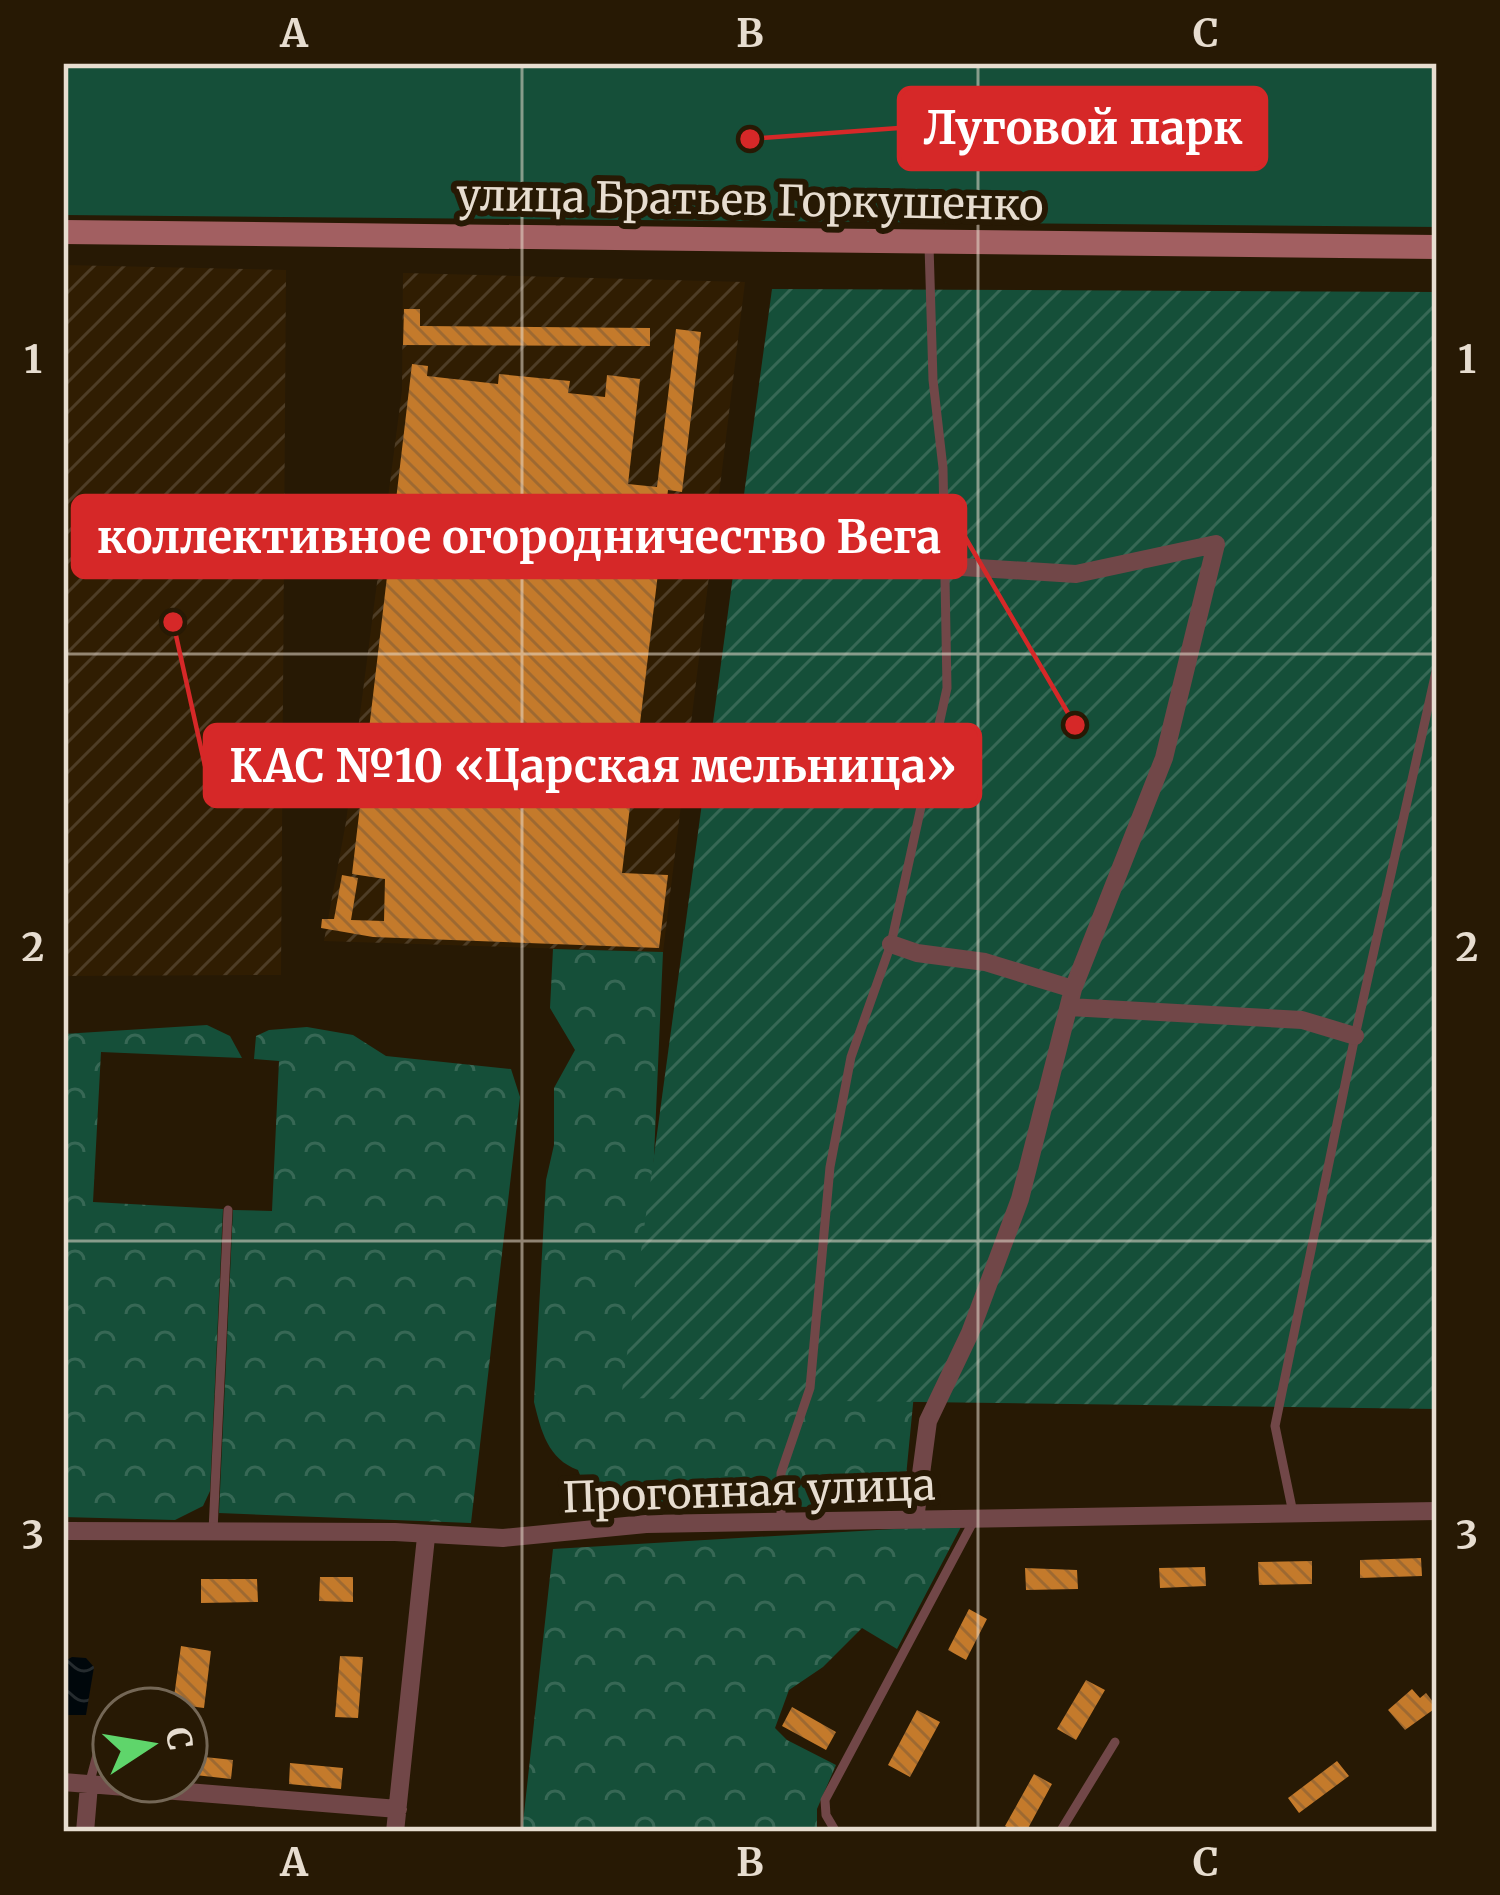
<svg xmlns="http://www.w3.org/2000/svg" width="1500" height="1895" viewBox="0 0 1500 1895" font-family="Merriweather,serif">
<defs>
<pattern id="industrial-furrows" width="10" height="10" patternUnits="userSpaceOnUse" patternTransform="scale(3)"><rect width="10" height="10" fill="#301d02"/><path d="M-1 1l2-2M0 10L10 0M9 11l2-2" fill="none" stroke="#4e3d26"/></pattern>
<pattern id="forest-crowns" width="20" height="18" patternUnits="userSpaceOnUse" patternTransform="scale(3)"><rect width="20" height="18" fill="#154f39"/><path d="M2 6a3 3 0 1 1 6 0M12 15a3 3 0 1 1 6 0" fill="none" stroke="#376855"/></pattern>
<pattern id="garden-furrows" width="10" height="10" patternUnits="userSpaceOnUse" patternTransform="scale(3)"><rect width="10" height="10" fill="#154f39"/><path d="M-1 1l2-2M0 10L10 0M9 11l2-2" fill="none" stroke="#376855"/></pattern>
<pattern id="water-waves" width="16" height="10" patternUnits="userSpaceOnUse" patternTransform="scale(3)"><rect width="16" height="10" fill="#00070b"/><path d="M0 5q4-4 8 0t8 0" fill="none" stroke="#252b2e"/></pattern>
<pattern id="building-back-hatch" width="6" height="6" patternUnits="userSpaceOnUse" patternTransform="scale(3)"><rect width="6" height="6" fill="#c47a2b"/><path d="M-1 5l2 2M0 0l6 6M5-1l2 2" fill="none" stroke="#9e6931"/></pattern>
</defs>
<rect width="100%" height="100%" fill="#271904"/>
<path fill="url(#industrial-furrows)" d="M 63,265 L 286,270 L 281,975 L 63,976 Z
M 403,273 L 745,282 L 663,952 L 324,941 L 346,822 L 402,390 Z"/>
<path fill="url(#forest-crowns)" d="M 553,949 L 663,952 L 654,1157 L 638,1361 L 914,1394 L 904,1497 L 871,1507 L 579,1506 L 586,1490 L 578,1470 C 548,1459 541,1431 534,1402 L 546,1180 L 554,1145 L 554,1088 L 575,1050 L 550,1008 Z
M 207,1025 L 230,1036 L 242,1058 L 101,1052 L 93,1202 L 223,1209 L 210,1491 L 203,1506 L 175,1520 L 63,1517 L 63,1034 Z
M 307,1027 L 353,1035 L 386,1056 L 511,1069 L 520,1097 L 471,1523 L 219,1513 L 233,1210 L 272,1211 L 279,1061 L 254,1059 L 256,1036 L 269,1030 Z
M 962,1525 L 897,1649 L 862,1628 L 823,1667 L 789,1690 L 775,1728 L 787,1740 L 836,1765 L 817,1809 L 817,1832 L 522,1832 L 553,1549 Z"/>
<path fill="#154f39" d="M 63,63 L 1437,63 L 1437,227 L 63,215 Z"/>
<path fill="url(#garden-furrows)" d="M 772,289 L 1437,292 L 1437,1409 L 621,1398 Z"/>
<path fill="url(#water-waves)" d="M 72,1657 L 86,1658 L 94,1667 L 86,1715 L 63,1715 L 63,1662 Z"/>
<path fill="url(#building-back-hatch)" d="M 404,309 L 420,309 L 420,326 L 650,328 L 650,346 L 403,345 Z
M 676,329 L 701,332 L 682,492 L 668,490 L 622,873 L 668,875 L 659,948 L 373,937 L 321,928 L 322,919 L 334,919 L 342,875 L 358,878 L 351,920 L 384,921 L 385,879 L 352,874 L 412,364 L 428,366 L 427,376 L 498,384 L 499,374 L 570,381 L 568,393 L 605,397 L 607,375 L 640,379 L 628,484 L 657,487 Z
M 1421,1558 L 1422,1576 L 1360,1578 L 1360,1560 Z
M 1312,1561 L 1312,1584 L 1259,1585 L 1258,1562 Z
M 1205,1567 L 1206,1586 L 1160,1588 L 1159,1568 Z
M 1025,1568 L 1077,1570 L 1078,1589 L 1026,1590 Z
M 320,1577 L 353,1577 L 353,1602 L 319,1601 Z
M 201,1579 L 257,1579 L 258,1602 L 201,1603 Z
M 969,1609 L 987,1619 L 966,1660 L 948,1650 Z
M 181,1646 L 211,1651 L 204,1708 L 173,1704 Z
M 340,1656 L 363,1657 L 358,1718 L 335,1717 Z
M 1086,1680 L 1105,1690 L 1076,1740 L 1057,1729 Z
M 1412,1689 L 1420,1698 L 1426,1693 L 1437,1707 L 1405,1730 L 1388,1710 Z
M 792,1707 L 836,1732 L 826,1750 L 782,1726 Z
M 917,1710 L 940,1722 L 910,1777 L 888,1765 Z
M 186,1755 L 233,1760 L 231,1779 L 186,1774 Z
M 1337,1761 L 1349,1776 L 1299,1813 L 1288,1798 Z
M 290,1763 L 343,1768 L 341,1789 L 289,1784 Z
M 1034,1774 L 1052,1784 L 1026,1832 L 1016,1832 L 1005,1826 Z"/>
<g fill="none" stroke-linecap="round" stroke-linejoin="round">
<path stroke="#714748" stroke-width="9" d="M 1293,1513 L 1275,1426 L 1355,1036 L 1437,667
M 781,1521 L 781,1473 L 810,1388 L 830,1167 L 851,1057 L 891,944 L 947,688 L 943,468 L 933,380 L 929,245
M 213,1531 L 228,1210
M 89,1785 L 97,1755 L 114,1729
M 836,1832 L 826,1815 L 825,1800 L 974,1520
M 1060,1832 L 1115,1742"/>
<path stroke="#714748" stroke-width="18" d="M 891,944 L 917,953 L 985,962 L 1073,989
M 1069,1007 L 1302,1020 L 1355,1036
M 915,1519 L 928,1421 L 970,1333 L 1020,1199 L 1073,989 L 1164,758 L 1216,544 L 1076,574 L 946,566
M 63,1531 L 395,1532 L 503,1538 L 646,1524 L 1437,1511
M 63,1782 L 398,1809
M 85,1832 L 89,1785
M 395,1832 L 426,1537"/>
<path stroke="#a25f61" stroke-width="24" d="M 63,232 L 1437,247"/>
</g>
<path fill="none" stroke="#e7ddd0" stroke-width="3" stroke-opacity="0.55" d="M 522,63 L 522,1832M 978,63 L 978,1832M 63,654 L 1437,654M 63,1241 L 1437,1241"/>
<g text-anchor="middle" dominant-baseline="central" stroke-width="12" stroke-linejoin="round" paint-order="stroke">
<g font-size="42" fill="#e7ddd0" stroke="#271904">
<text transform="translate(750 200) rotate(1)">улица Братьев Горкушенко</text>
<text transform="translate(749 1491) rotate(-2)">Прогонная улица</text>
</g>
</g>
<path fill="none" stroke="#d62828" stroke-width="4.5" d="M750 139L899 128M1075 725L965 537M173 622L205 766"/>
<g fill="#d62828" stroke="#271904" stroke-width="4.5">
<circle cx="750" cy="139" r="12"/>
<circle cx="1075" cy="725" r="12"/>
<circle cx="173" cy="622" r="12"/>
</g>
<g fill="#d62828" stroke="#d62828" stroke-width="4.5">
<rect x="899" y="88" width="367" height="81" rx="12"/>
<rect x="73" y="496" width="892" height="81" rx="12"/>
<rect x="205" y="725" width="775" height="81" rx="12"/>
</g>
<g font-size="45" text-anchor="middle" font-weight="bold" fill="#fff">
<text x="1083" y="144">Луговой парк</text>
<text x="519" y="553">коллективное огородничество Вега</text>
<text x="593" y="782">КАС №10 «Царская мельница»</text>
</g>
<rect width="1500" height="1895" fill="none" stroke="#271904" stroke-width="132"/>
<g transform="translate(150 1745) rotate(78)"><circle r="57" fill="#271904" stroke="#746756" stroke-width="3"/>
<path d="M0-9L21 45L0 30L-21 45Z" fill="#5fd56b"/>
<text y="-18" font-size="33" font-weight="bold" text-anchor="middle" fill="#e7ddd0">С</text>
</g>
<rect x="66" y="66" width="1368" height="1763" fill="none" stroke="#e7ddd0" stroke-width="4.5"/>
<g font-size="39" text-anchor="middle" font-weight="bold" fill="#e7ddd0">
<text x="294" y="47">A</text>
<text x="750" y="47">B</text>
<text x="1206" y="47">C</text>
<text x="33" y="373">1</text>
<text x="1467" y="373">1</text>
<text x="33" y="961">2</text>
<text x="1467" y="961">2</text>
<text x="33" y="1549">3</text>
<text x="1467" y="1549">3</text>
<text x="294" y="1876">A</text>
<text x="750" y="1876">B</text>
<text x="1206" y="1876">C</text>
</g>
</svg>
